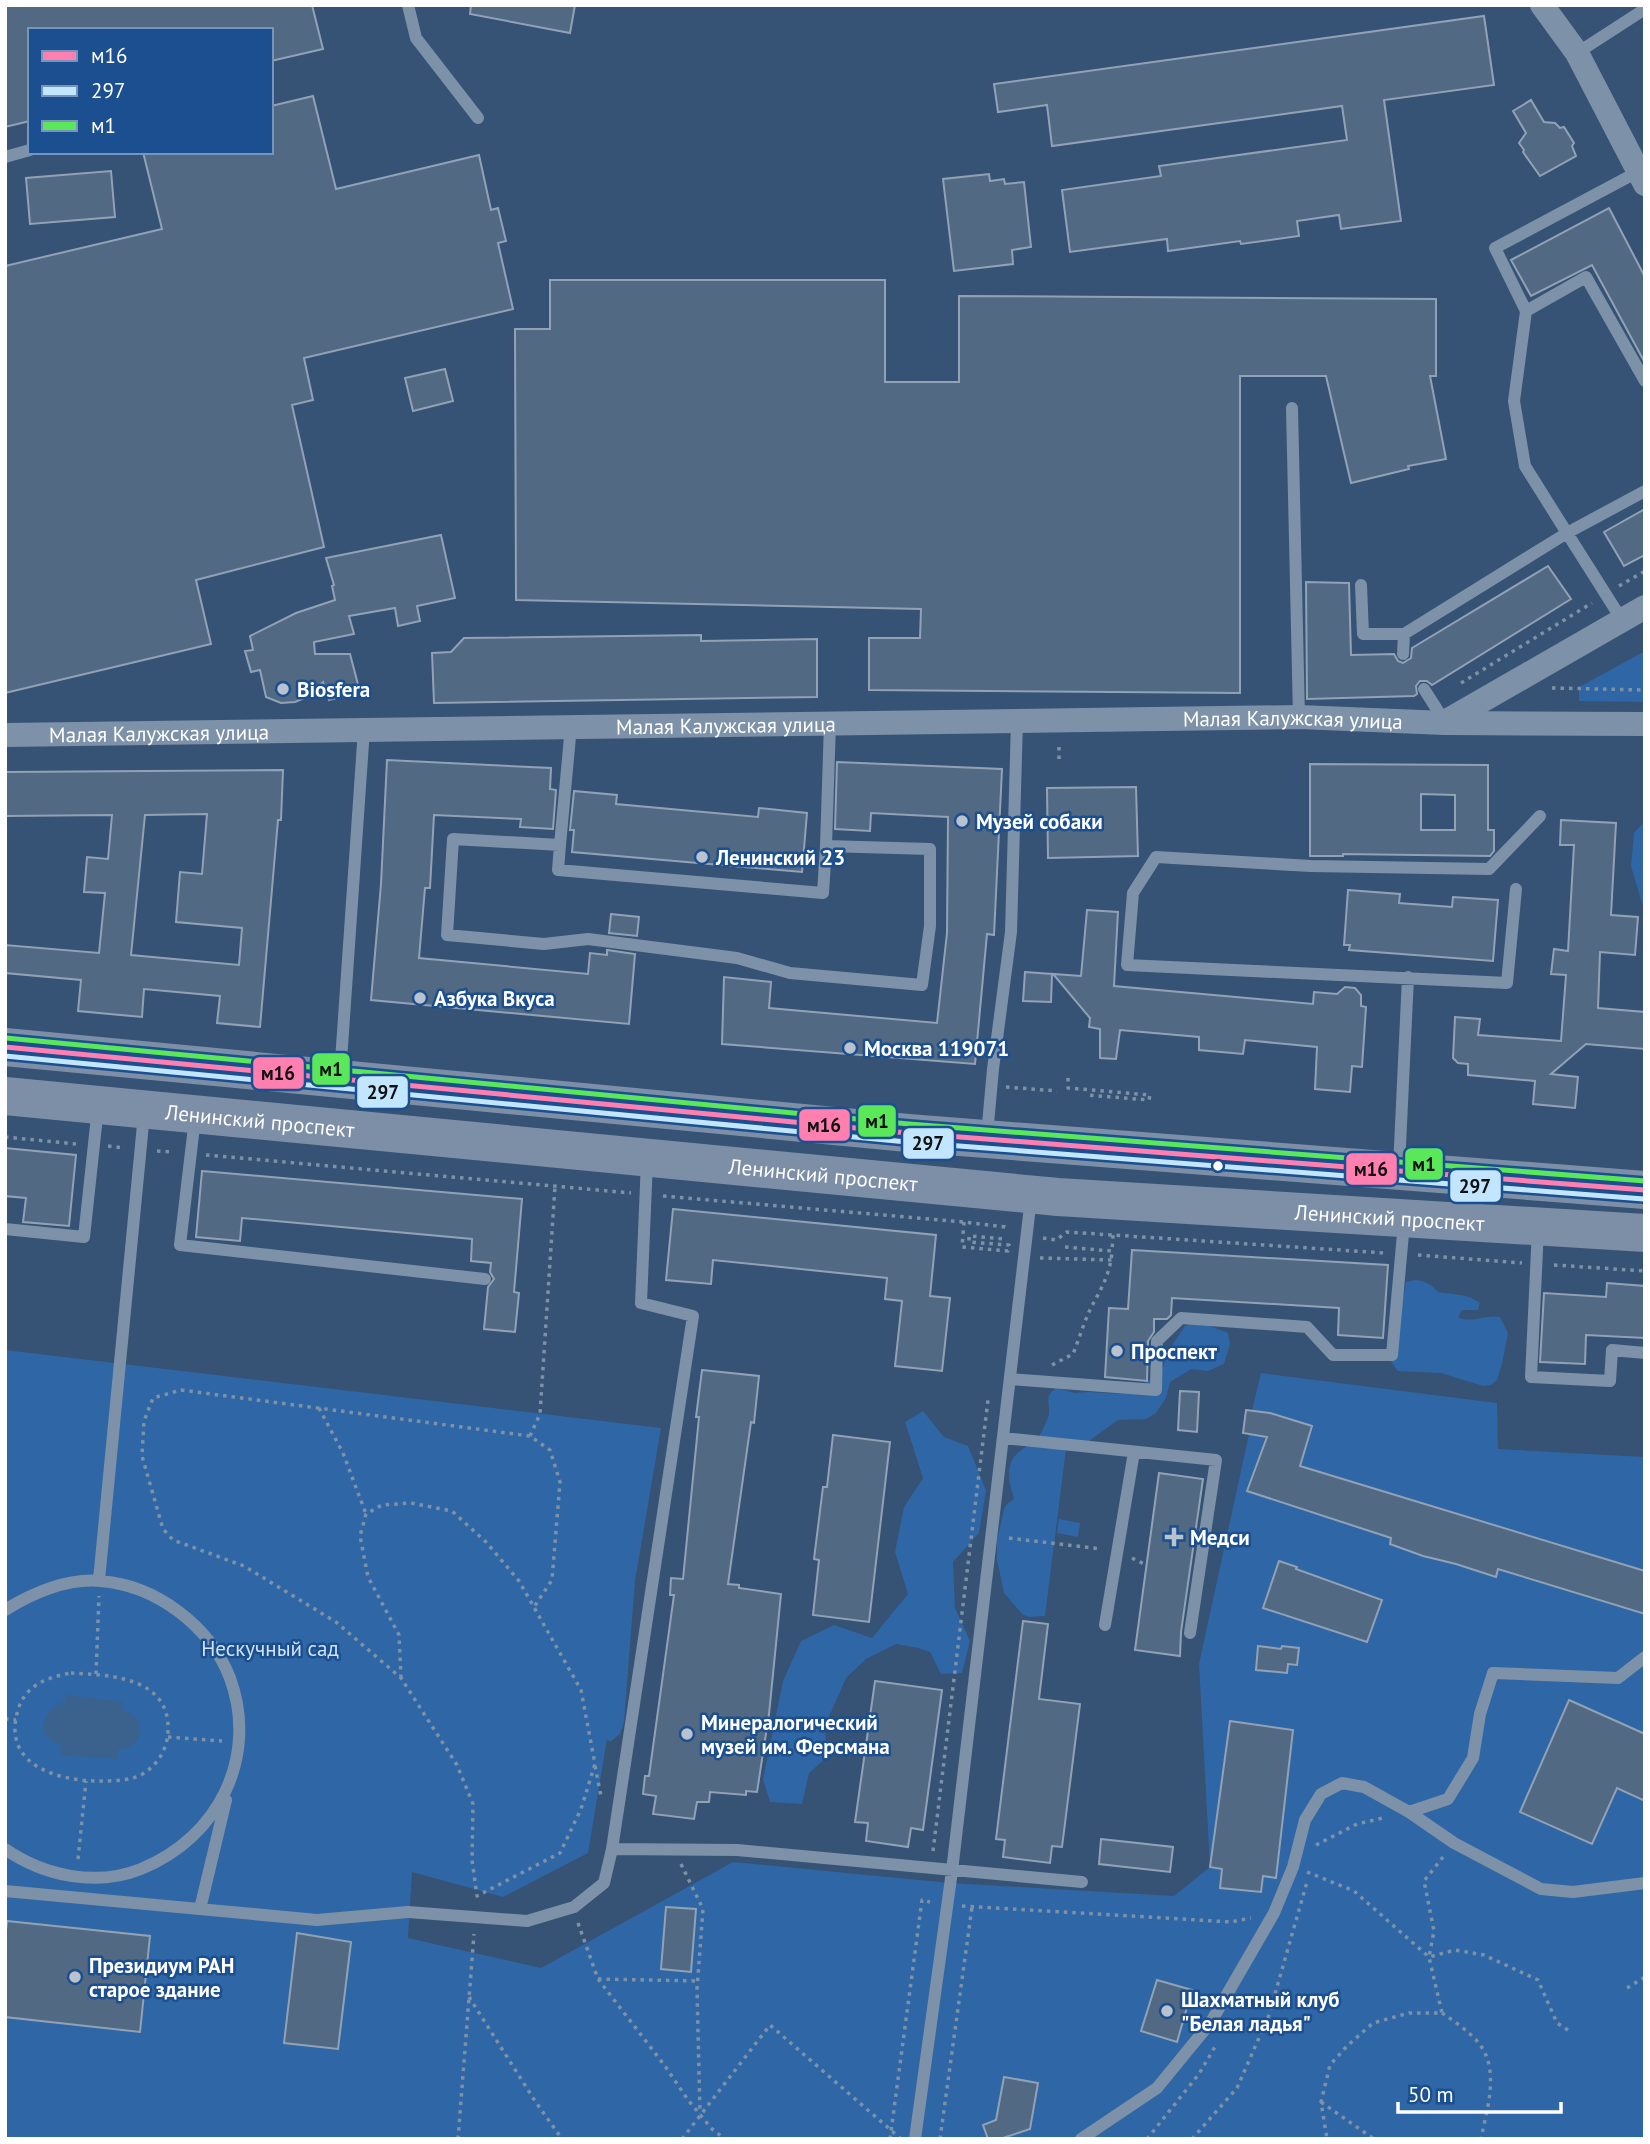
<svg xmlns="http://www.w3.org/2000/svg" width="1650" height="2144" viewBox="0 0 1650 2144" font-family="'PT Sans',sans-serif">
<rect width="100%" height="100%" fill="#365274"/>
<path fill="#2f66a5" d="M 1645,651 L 1645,702 L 1579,701 L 1579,687 Z
M 1645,821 L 1645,913 L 1631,866 L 1634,833 Z
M 1415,1280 C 1426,1281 1431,1284 1438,1292 C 1454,1295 1467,1293 1480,1303 L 1478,1310 L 1462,1310 L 1458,1317 C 1472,1324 1485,1314 1500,1317 L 1508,1333 L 1502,1364 L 1497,1380 L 1491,1385 L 1483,1386 L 1441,1373 L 1398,1371 L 1391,1362 L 1406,1282 Z
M 1191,1324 L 1210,1326 L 1228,1333 L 1230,1344 L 1224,1364 L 1208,1371 L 1191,1369 L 1170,1382 L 1166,1398 L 1156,1413 L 1146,1419 L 1118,1420 L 1089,1441 L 1066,1449 L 1045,1616 L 1029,1617 L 1022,1614 L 1004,1593 L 997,1560 L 997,1541 L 1004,1509 L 1008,1503 L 1014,1499 C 1011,1488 1007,1477 1010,1466 C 1013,1448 1036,1447 1042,1431 C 1044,1427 1050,1415 1049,1411 C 1049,1400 1045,1395 1057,1388 L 1075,1393 L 1088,1392 L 1125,1394 L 1143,1385 L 1163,1367 L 1170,1348 L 1185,1326 Z
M 5,1350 L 661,1428 L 635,1581 L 624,1722 L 620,1734 L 610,1742 L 607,1739 L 588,1853 L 503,1897 L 412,1872 L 408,1938 L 541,1968 L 733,1862 L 950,1883 L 1174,1896 L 1210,1867 L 1199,1664 L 1249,1434 L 1261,1435 L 1264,1412 L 1252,1410 L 1261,1373 L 1497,1403 L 1498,1449 L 1645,1457 L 1645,2139 L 5,2139 Z
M 923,1411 L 944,1437 L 968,1446 L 986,1490 L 979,1533 L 953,1562 L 955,1608 L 970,1641 L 962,1673 L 941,1674 L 930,1652 L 918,1648 L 896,1644 L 866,1659 L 846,1678 L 825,1726 L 827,1757 L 809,1773 L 802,1804 L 770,1802 L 763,1779 L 783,1681 L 801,1641 L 834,1625 L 872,1638 L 908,1594 L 895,1552 L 904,1507 L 923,1478 L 905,1422 Z
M 1059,1519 L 1080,1523 L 1078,1537 L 1057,1533 Z"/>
<path fill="#3b618d" d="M 66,1695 L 123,1702 L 122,1710 C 149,1718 145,1750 118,1749 L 117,1759 L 60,1755 L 61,1746 C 57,1744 54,1742 51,1740 C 34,1726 49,1705 66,1702 Z"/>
<path fill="#526984" stroke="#92a2b6" stroke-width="2" fill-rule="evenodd" d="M 5,5 L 312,5 L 323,49 L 271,61 L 271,30 L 30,30 L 30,121 L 5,127 Z
M 471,5 L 575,5 L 570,33 L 470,14 Z
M 1484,16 L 1494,85 L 1384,100 L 1401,221 L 1341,229 L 1339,215 L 1297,221 L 1299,236 L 1241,244 L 1240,241 L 1168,251 L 1167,239 L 1070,252 L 1062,190 L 1161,176 L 1159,166 L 1347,140 L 1342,106 L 1052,146 L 1047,105 L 998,112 L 994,84 Z
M 313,96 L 336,189 L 479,155 L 491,210 L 498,208 L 506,241 L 498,243 L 513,309 L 304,358 L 313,400 L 292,405 L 324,547 L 196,580 L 211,644 L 5,693 L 5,266 L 162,229 L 143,152 L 271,152 L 271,106 Z
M 1531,100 L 1544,122 L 1555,123 L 1560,128 L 1564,127 L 1574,143 L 1572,146 L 1576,156 L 1540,176 L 1523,152 L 1524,150 L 1519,143 L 1526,133 L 1513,111 Z
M 111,171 L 115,217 L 30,224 L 26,178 Z
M 989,174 L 990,181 L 1004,179 L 1005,184 L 1024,182 L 1031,247 L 1012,250 L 1013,264 L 954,271 L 943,179 Z
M 1609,208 L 1645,277 L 1645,363 L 1592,265 L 1531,296 L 1511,260 Z
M 550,280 L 885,280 L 885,382 L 959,382 L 959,296 L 1436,299 L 1436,376 L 1430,376 L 1446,459 L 1408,466 L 1409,469 L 1351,483 L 1326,376 L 1240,376 L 1240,693 L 869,690 L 869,638 L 920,638 L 921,609 L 516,600 L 515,329 L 550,329 Z
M 445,369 L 453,401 L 413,411 L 405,378 Z
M 1645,509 L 1645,555 L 1624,566 L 1604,532 Z
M 441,535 L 455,598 L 417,606 L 420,621 L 398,626 L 395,608 L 349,616 L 354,634 L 314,642 L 315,654 L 350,654 L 360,692 L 329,700 L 323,682 L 305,698 L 295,702 L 281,703 L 266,697 L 260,670 L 251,672 L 245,651 L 253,650 L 250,636 L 296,613 L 335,600 L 332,586 L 334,585 L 326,558 Z
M 1548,566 L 1571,599 L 1432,685 L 1427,681 L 1420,681 L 1416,686 L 1417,694 L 1414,696 L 1307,699 L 1306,582 L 1349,583 L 1351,655 L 1394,654 L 1398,661 L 1403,663 L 1411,658 L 1412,648 Z
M 701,635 L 701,641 L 817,639 L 817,697 L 434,703 L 432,653 L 451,652 L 464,638 Z
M 387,760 L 551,768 L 550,789 L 556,790 L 553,829 L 520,827 L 521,819 L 434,815 L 430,888 L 425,888 L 419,958 L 588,974 L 590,953 L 607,955 L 607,950 L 635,954 L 629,1024 L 371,1000 L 381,884 Z
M 837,762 L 1002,769 L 994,935 L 987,934 L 975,1064 L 722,1044 L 724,977 L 771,982 L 769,1008 L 937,1023 L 947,933 L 948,817 L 871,813 L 870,831 L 835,829 Z
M 1310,764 L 1488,765 L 1488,830 L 1494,830 L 1494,851 L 1490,856 L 1343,854 L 1343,856 L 1310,856 ZM 1421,794 L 1455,795 L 1455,830 L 1421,830 Z
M 283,770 L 281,820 L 278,820 L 260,1027 L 217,1023 L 220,996 L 144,989 L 142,1017 L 78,1011 L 81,980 L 5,973 L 5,945 L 99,953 L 105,893 L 84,892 L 87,857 L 108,859 L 112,815 L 5,816 L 5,772 ZM 207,814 L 202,874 L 180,872 L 176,922 L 242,928 L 239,965 L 131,955 L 145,815 Z
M 1136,787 L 1138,856 L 1048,858 L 1047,788 Z
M 574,791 L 617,795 L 616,804 L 758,817 L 759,808 L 807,813 L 802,872 L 572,852 L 574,830 L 570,830 Z
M 1561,820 L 1616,823 L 1611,915 L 1638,917 L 1635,955 L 1600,952 L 1598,1008 L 1645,1012 L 1645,1049 L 1586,1044 L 1551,1074 L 1578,1077 L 1575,1108 L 1533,1104 L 1535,1081 L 1468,1075 L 1468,1064 L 1458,1063 L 1453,1058 L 1455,1017 L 1480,1019 L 1478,1035 L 1561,1041 L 1566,975 L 1551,974 L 1554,949 L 1568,951 L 1574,845 L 1560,845 Z
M 1348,890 L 1400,894 L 1399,903 L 1452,907 L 1453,897 L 1498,900 L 1493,961 L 1349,950 L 1350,945 L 1344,945 Z
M 1087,910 L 1118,912 L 1114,986 L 1313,1004 L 1314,992 L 1337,994 L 1345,987 L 1355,988 L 1361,995 L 1361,1006 L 1366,1007 L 1362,1067 L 1352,1066 L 1350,1092 L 1315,1089 L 1317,1047 L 1245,1040 L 1243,1054 L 1199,1050 L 1199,1037 L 1120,1030 L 1116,1059 L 1100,1058 L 1100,1029 L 1089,1027 L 1090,1018 L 1053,974 L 1081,976 Z
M 611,914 L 639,917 L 637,936 L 609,933 Z
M 1025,972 L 1052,974 L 1051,1002 L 1023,1001 Z
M 5,1148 L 76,1155 L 69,1226 L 23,1222 L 26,1198 L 5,1196 Z
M 202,1171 L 522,1199 L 514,1292 L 519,1293 L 515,1332 L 484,1329 L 488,1287 L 494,1279 L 490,1272 L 491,1263 L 471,1261 L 472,1239 L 242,1218 L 240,1241 L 196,1237 Z
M 673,1209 L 936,1235 L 930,1296 L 950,1298 L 942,1371 L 895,1366 L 902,1301 L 885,1299 L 887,1278 L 713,1260 L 711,1284 L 666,1280 Z
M 1132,1250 L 1388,1265 L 1383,1338 L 1338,1335 L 1339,1308 L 1172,1298 L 1171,1315 L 1167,1319 L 1154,1319 L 1154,1332 L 1148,1341 L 1147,1381 L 1105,1377 L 1109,1308 L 1128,1309 Z
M 1607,1283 L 1645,1286 L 1645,1338 L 1586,1335 L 1585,1364 L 1540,1362 L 1544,1293 L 1606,1297 Z
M 702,1370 L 759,1376 L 754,1423 L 751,1422 L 728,1584 L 739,1585 L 739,1588 L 781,1594 L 769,1714 L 757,1792 L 746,1791 L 746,1795 L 710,1792 L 709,1802 L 697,1802 L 694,1819 L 653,1814 L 656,1796 L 643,1794 L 645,1776 L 649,1776 L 674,1595 L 670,1595 L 671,1578 L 683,1579 L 699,1417 L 696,1417 Z
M 1180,1391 L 1199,1392 L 1197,1432 L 1178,1430 Z
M 1246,1410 L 1270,1413 L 1312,1426 L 1300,1466 L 1645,1571 L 1645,1614 L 1498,1569 L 1496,1577 L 1456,1564 L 1423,1556 L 1390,1544 L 1391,1538 L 1247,1491 L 1267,1437 L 1243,1433 Z
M 833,1435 L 890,1442 L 869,1622 L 813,1615 L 819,1560 L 814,1559 L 823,1487 L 827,1487 Z
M 1159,1473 L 1203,1479 L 1181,1632 L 1180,1656 L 1135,1650 Z
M 1279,1561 L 1297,1567 L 1296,1569 L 1382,1600 L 1367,1642 L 1263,1608 Z
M 1023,1621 L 1048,1624 L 1039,1699 L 1080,1704 L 1062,1847 L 1052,1846 L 1050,1863 L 1003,1857 L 1005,1840 L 996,1839 Z
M 1258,1646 L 1281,1649 L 1282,1646 L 1299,1648 L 1297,1665 L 1288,1664 L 1287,1673 L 1256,1670 Z
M 875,1681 L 942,1690 L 923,1830 L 911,1828 L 908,1847 L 866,1841 L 868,1823 L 855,1822 Z
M 1569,1700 L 1645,1734 L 1645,1801 L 1617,1788 L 1592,1844 L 1520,1812 Z
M 1230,1721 L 1293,1730 L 1276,1878 L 1263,1876 L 1261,1892 L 1220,1888 L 1222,1869 L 1210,1867 Z
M 1101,1839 L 1173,1847 L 1170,1872 L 1099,1864 Z
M 666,1907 L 696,1909 L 691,1972 L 661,1969 Z
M 7,1921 L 150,1936 L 140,2032 L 5,2017 L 5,1940 Z
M 297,1933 L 351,1942 L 338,2049 L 284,2043 Z
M 1157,1980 L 1192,1990 L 1177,2042 L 1141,2031 Z
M 1004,2077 L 1038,2083 L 1030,2129 L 1000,2139 L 988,2139 L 983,2125 L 996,2120 Z"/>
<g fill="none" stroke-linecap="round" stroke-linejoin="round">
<path stroke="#7d92a8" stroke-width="3.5" stroke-dasharray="3.5 5" stroke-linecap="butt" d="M 1619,586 L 1645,571
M 1461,683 L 1592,603
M 1552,688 L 1645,690
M 1059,747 L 1059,762
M 1068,1078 L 1068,1088 L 1150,1095 L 1149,1100 L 1087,1095
M 1006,1087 L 1057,1091
M 5,1137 L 76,1144
M 108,1146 L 125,1148
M 157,1151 L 174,1152
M 206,1155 L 631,1193
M 663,1196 L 964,1222 L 1005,1227 L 1009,1230
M 964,1222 L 962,1247 L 1008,1251 L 1009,1245 L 969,1242 L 969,1236 L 1006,1239
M 1043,1238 L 1056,1240 L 1067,1232 L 1385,1253
M 1065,1247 L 1112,1251 L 1113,1235
M 1418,1255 L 1522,1263
M 1040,1258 L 1112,1260
M 1554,1265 L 1645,1271
M 1052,1365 L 1073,1354 C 1080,1337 1085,1318 1094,1302 C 1103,1286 1111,1270 1112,1251
M 319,1408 L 343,1453 L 366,1514
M 530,1436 L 540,1414 L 555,1186
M 1009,1538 L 1101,1549
M 1132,1558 L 1146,1565
M 71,1673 C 110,1675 171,1677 168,1732 C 167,1750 157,1766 141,1775 C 128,1781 113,1781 99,1781 C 58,1781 1,1765 18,1710 C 25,1685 48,1677 71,1673 Z
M 96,1674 L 99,1596
M 401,1678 L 399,1635 L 368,1577 L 360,1536 L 366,1514 L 382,1505 L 411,1503 L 452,1511 L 486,1542 L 519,1581 L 581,1690 L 595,1764 L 581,1809 L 560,1853 L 477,1896 L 472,1860 L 473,1804 L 457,1765 L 401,1678 L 336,1622 L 244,1566 L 173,1540 L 163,1529 L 142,1456 L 144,1421 L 153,1398 L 181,1390 L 530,1436 L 550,1450 L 560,1482 L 552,1580 L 534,1607
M 5,1719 L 16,1720
M 168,1737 L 222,1741
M 595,1766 L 601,1796
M 1316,1845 L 1357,1824 L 1383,1818
M 933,1851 L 988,1400
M 1443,1857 L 1424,1881 L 1434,1931 L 1429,1957 L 1455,1950 L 1484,1955 L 1538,1980 L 1557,2023 L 1571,2032
M 78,1859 L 86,1781
M 681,1864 L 703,1909 L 697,1989 L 700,2114
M 1307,1872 L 1354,1891 L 1429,1957 L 1442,2013 L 1409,2013 L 1373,2023 L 1347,2046 L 1330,2065 L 1321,2102 L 1327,2139
M 962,1906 L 1231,1922 L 1251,1918
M 578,1923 L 598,1979 L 665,2066 L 688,2100 L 712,2129 L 725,2139
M 598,1979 L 698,1981
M 1627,1988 L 1645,1977
M 469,1997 L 535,2101 L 562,2139
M 1442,2013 C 1454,2021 1467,2030 1477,2041 C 1501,2068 1487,2108 1481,2139
M 1321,2102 L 1374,2139
M 458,2139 L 474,1934
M 682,2139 L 770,2025 L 900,2138
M 890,2139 L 922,1900 L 930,1902
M 940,2139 L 972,1907
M 1147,2139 L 1199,2074 L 1216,2045
M 1192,2139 L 1237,2088 L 1269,2015 L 1307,1882"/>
<path stroke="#7d92a8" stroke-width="12" d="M 408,5 L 416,38 L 478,118
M 1577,53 L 1645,9
M 5,157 L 30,150
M 1526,311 L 1586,277 L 1645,381
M 1292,408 L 1299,717
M 1361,585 L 1363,634 L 1404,634 L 1567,533 L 1525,466 L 1514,401 L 1526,311 L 1495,248 L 1630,176 L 1635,166
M 1622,620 L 1567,533 L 1645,491
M 1403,654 L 1404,634
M 1424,689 L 1445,722
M 571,726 L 560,845 L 453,839 L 447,935 L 544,944 L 588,939 L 737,958 L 790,973 L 922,985 L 930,926 L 930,849 L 826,846 L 830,723
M 560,845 L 558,870 L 823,893 L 826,846
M 1516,889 L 1507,983 L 1127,965 L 1133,893 L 1156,857 L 1311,866 L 1489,869 L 1540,816
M 340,1075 L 364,729
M 195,1118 L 180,1245 L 485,1279
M 987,1135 L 993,1069 L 1011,932 L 1017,721
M 1399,1167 L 1408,977
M 5,1229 L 84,1237 L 98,1107
M 1538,1229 L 1531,1377 L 1610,1381 L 1612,1350 L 1645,1353
M 1010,1379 L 1156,1390 L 1157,1341 L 1181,1318 L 1307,1327 L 1333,1355 L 1392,1355 L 1404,1223
M 1003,1438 L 1216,1460 L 1190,1633
M 99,1580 L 144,1114
M 5,1610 C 33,1593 67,1578 100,1581 C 156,1585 210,1626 230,1678 C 259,1757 218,1838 141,1869 C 96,1887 44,1876 5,1849
M 1105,1625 L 1134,1452
M 1409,1812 L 1448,1799 L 1473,1758 L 1480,1714 L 1493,1673 L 1618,1678 L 1645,1657
M 612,1849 L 693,1316 L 641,1303 L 647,1161
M 5,1891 L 317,1920 L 408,1912
M 200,1909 L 226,1800
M 527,1921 L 574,1907 L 604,1883 L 612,1849 L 737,1850 L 1082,1882
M 915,2139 L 952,1871 L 1031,1198
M 1081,2139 L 1157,2088 L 1211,2022 L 1274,1913 L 1293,1867 L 1305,1820 L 1321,1794 L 1342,1783 L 1364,1787 L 1409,1812 L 1454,1843 L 1541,1889 L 1573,1892 L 1645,1883"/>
<g stroke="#7d92a8" stroke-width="24">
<path d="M 1542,5 L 1577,53 L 1645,184"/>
<path d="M 1445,722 L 1645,607"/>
<path id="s1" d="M 5,735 L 1299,717 L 1445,723 L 1645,724"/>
</g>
<g stroke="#7d8ea7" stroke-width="38">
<path d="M 5,1047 L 908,1133 L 1645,1190"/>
<path id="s2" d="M 5,1096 L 1058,1197 L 1645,1233"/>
</g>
<path stroke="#7d92a8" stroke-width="12" d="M 408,1912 L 527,1921"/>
<g stroke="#1b4f8f" stroke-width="10">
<path id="bus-1" d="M 5,1047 L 908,1133 L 1645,1190"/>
</g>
<g stroke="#1b4f8f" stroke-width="10">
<path id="bus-2" d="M 5,1056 L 907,1142 L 1644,1199"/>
</g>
<g stroke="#1b4f8f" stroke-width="10">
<path id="bus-3" d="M 6,1038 L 909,1124 L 1645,1181"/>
</g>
<use href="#bus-1" stroke="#ff80b0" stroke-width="5"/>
<use href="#bus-2" stroke="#c2e6ff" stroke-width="5"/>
<use href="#bus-3" stroke="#5ae85a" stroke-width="5"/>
</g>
<g fill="#b9c2ce" stroke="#1b4f8f" stroke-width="2.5">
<circle cx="283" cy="689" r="7"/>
<circle cx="962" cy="821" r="7"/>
<circle cx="702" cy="857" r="7"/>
<circle cx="420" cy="998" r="7"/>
<circle cx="850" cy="1048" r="7"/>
<circle cx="1117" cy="1351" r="7"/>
<path d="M1170.5 1526.5h7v7h7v7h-7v7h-7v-7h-7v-7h7z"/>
<circle cx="687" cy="1734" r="7"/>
<circle cx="75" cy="1977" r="7"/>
<circle cx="1167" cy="2011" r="7"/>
</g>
<circle fill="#fff" stroke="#1b4f8f" stroke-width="2.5" cx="1218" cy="1166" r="6"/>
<g text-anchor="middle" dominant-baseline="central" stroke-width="5" stroke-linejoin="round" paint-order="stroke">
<g font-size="21" font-weight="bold" fill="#fff" stroke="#1b4f8f" text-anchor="start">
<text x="297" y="689">Biosfera</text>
<text x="976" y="821">Музей собаки</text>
<text x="716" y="857">Ленинский 23</text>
<text x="434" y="998">Азбука Вкуса</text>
<text x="864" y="1048">Москва 119071</text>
<text x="1131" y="1351">Проспект</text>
<text x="1190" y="1537">Медси</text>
<text x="701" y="1722">Минералогический<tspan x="701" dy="24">музей им. Ферсмана</tspan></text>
<text x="89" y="1965">Президиум РАН<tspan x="89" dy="24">старое здание</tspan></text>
<text x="1181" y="1999">Шахматный клуб<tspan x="1181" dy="24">"Белая ладья"</tspan></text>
</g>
<g font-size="21" fill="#fff" stroke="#1b4f8f">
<text stroke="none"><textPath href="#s1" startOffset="1288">Малая Калужская улица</textPath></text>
<text stroke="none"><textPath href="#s1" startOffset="721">Малая Калужская улица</textPath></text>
<text stroke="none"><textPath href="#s1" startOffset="154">Малая Калужская улица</textPath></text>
<text stroke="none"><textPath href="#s2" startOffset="256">Ленинский проспект</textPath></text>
<text stroke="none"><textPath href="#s2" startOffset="822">Ленинский проспект</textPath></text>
<text stroke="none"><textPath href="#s2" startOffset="1390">Ленинский проспект</textPath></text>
</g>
<g font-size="21" fill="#cfe3fa" stroke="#1b4f8f">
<text x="270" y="1648">Нескучный сад</text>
</g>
</g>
<g stroke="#1b4f8f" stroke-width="2.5">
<rect x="311" y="1052" width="40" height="34" rx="7" fill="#5ae85a"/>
<rect x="252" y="1056" width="53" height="34" rx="7" fill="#ff80b0"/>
<rect x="356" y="1075" width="53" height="34" rx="7" fill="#c2e6ff"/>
<rect x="857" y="1104" width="40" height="34" rx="7" fill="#5ae85a"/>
<rect x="798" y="1108" width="53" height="34" rx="7" fill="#ff80b0"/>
<rect x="902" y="1127" width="53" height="33" rx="7" fill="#c2e6ff"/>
<rect x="1404" y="1147" width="40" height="34" rx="7" fill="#5ae85a"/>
<rect x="1345" y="1152" width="53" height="34" rx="7" fill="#ff80b0"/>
<rect x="1449" y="1169" width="53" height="34" rx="7" fill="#c2e6ff"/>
</g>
<g font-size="19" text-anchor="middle" font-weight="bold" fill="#111">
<text x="331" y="1076">м1</text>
<text x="278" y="1080">м16</text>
<text x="383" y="1099">297</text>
<text x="877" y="1128">м1</text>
<text x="824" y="1132">м16</text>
<text x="928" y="1150">297</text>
<text x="1424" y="1171">м1</text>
<text x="1371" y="1176">м16</text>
<text x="1475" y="1193">297</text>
</g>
<rect width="1650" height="2144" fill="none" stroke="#ffffff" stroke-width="14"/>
<rect x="28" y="28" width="245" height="126" fill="#1b4f8f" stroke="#7695bc" stroke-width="2"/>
<rect x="42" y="51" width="35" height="10" fill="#ff80b0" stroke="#7695bc" stroke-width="2"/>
<text x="91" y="63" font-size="21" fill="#ffffff">м16</text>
<rect x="42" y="86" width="35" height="10" fill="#c2e6ff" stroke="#7695bc" stroke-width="2"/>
<text x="91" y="98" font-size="21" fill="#ffffff">297</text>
<rect x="42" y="121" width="35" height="10" fill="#5ae85a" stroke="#7695bc" stroke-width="2"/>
<text x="91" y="133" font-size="21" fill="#ffffff">м1</text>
<path d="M1398 2102v10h163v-10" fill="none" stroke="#ffffff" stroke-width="3.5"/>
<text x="1408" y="2102" font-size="21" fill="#ffffff" stroke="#1b4f8f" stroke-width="5" paint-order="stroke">50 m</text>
</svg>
